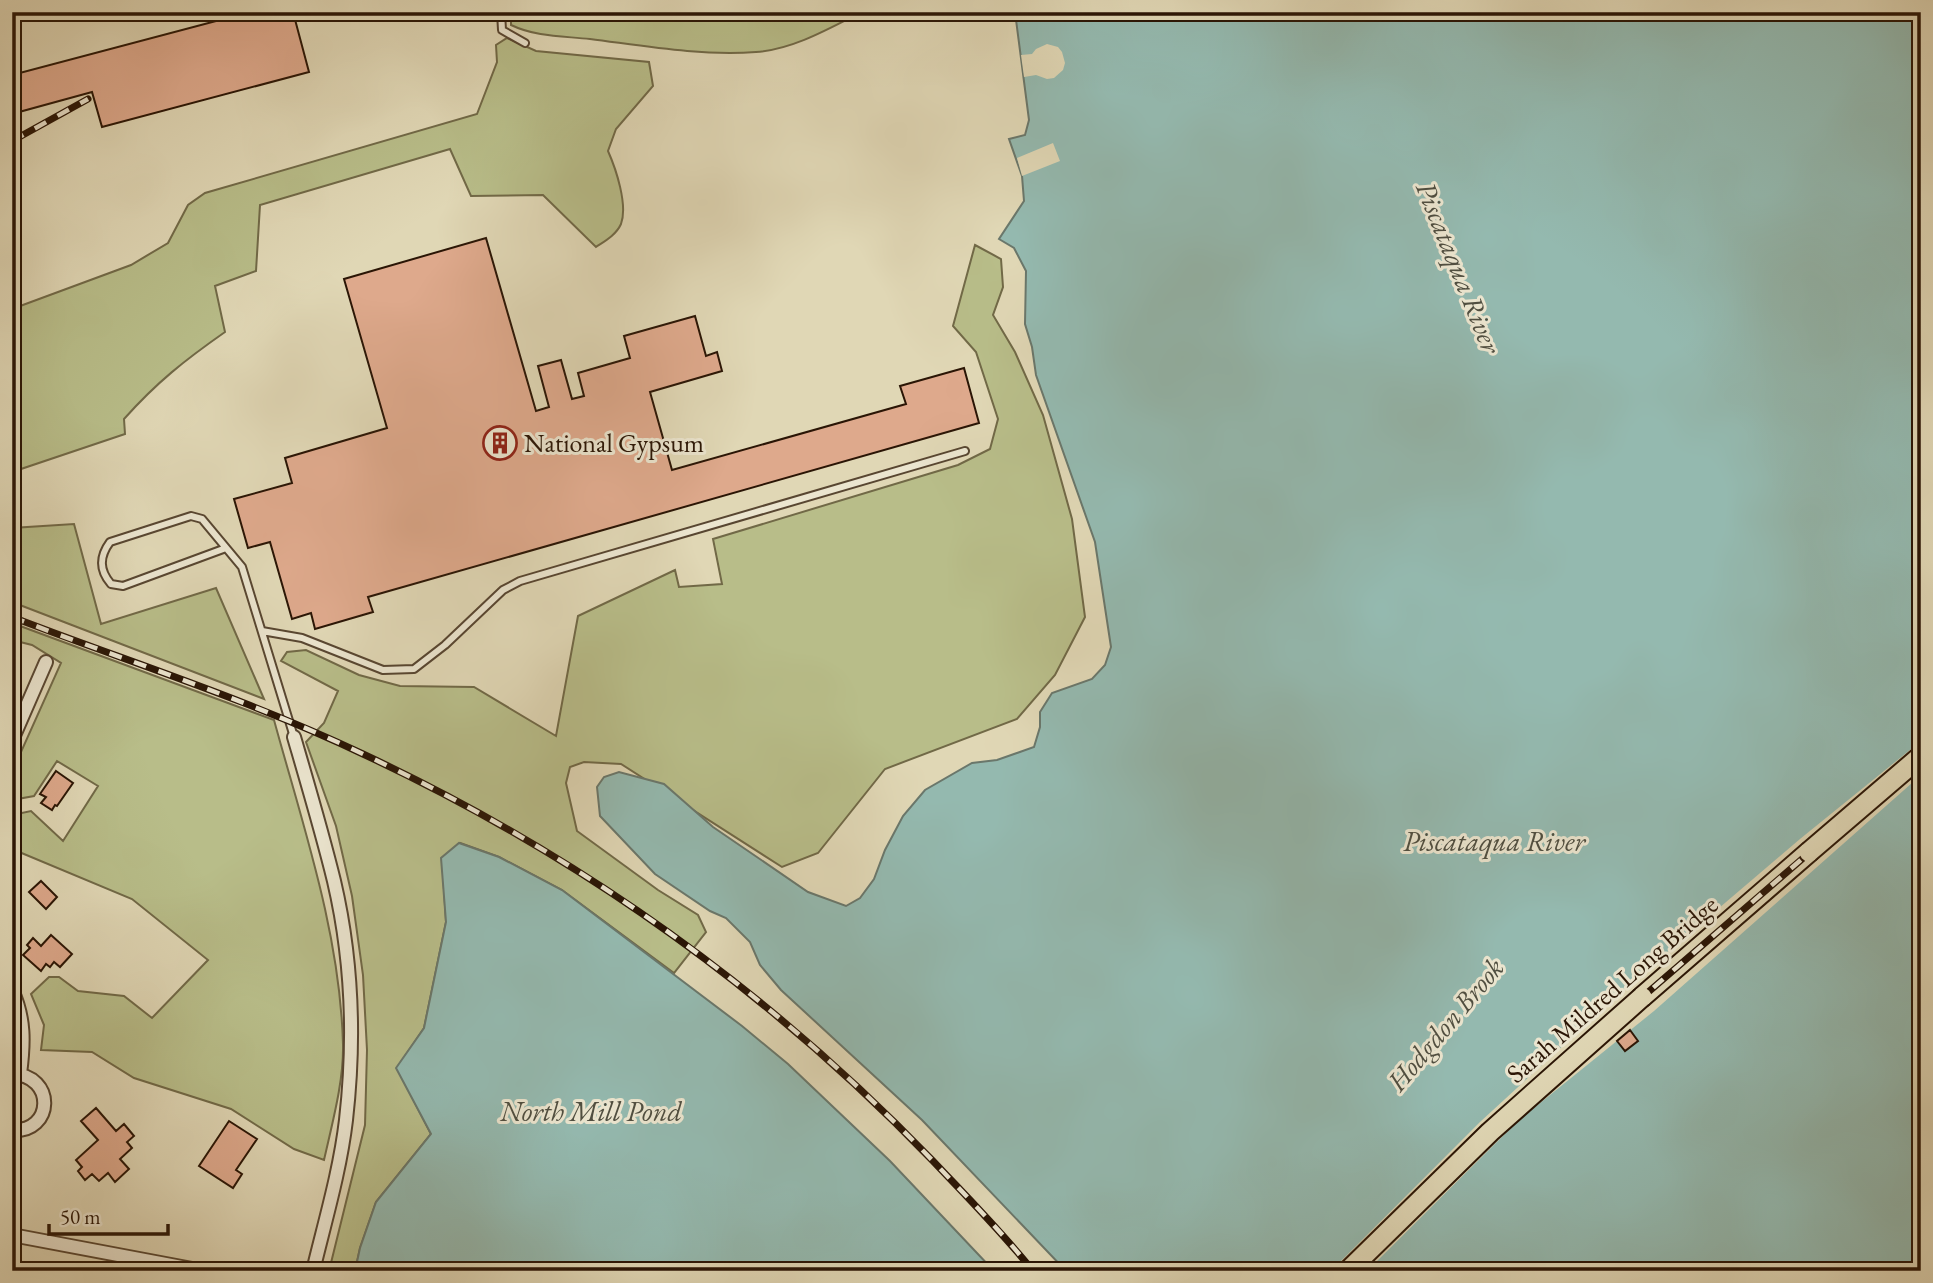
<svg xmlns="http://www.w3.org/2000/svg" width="1933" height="1283" viewBox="0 0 1933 1283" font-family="'EB Garamond',serif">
<rect width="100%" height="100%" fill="#e0d7b5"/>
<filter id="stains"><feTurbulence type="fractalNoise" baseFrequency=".00286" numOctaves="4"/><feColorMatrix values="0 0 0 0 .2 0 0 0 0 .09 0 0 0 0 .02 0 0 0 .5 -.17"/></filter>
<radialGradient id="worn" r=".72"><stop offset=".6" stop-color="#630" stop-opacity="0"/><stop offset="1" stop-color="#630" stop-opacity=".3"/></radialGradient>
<path fill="#b8bd89" stroke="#716947" stroke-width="2" d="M 511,12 L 855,12 L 852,17 C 823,32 789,50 756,52 C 700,56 645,46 590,39 C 562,36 536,37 511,25 Z
M 507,38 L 536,51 L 649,62 L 653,86 L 616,129 L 608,151 C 616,169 628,205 621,224 C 616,235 605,241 596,247 L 543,195 L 471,196 L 450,149 L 260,205 L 256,271 L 215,286 L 225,332 C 185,360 157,382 124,419 L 125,434 L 12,472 L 12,309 L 131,265 L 168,243 L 188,205 L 205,193 L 477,114 L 497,62 L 496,45 Z
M 975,245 L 1001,259 L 1003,287 L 993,315 L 1015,352 L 1043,415 L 1072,519 L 1085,617 L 1055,675 L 1017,719 L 885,769 L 818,853 L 782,867 L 621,764 L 584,762 L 570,767 L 566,783 L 577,831 L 658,890 L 698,915 L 706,932 L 674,973 L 562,890 L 499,857 L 460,843 L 442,858 L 446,922 L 424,1028 L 397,1068 L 431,1134 L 376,1202 L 360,1248 L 355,1271 L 329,1271 L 365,1125 L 367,1050 L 363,975 L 352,896 L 336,826 L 306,742 L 324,723 L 338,691 L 281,661 L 287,652 L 306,650 L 359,675 L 400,686 L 474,687 L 556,736 L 578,616 L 675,570 L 679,587 L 722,584 L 713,539 L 958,465 L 990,449 L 998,419 L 976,352 L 953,326 Z
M 74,524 L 101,624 L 216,588 L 264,699 L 12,602 L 12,528 Z
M 12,623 L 274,720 C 303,826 340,933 343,1044 C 344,1081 332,1124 324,1160 L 294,1149 L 231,1109 L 134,1078 L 92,1052 L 41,1050 L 44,1025 L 31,994 L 49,977 L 59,977 L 78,991 L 124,996 L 152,1018 L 208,960 L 132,899 L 12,849 L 12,815 L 31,811 L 63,841 L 98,786 L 57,761 L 34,796 L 12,800 L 12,772 L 61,663 L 32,645 L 12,640 Z"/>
<path fill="#94b9af" stroke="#6a776b" stroke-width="2" d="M 1015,12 L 1921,12 L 1921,1271 L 1066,1271 L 922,1120 L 781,990 L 760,965 L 750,942 L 726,918 L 710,911 L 655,874 L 600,816 L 597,787 L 604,777 L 619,772 L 664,784 L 713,827 L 808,892 L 846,906 L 860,898 L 874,879 L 885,850 L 903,816 L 925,790 L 972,763 L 997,760 L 1034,747 L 1040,727 L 1040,712 L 1052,693 L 1092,679 L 1105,665 L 1111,647 L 1095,542 L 1036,375 L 1032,347 L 1025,324 L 1026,271 L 1014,248 L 999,239 L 1024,201 L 1022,176 L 1009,139 L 1025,135 L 1029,120 Z
M 459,843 L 499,857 L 562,890 L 742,1026 L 788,1064 L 890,1161 L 994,1271 L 355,1271 L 360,1248 L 376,1202 L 431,1134 L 396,1068 L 424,1028 L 446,922 L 441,858 Z"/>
<path fill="#e0d7b5" d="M 1047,44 L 1058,47 L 1062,52 L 1065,63 L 1063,70 L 1054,78 L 1047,79 L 1036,75 L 1024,77 L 1021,55 L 1032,54 L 1036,49 Z
M 1053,143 L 1060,161 L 1022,176 L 1017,158 Z
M 1921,741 L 1921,775 L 1654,1011 L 1519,1120 L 1367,1271 L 1331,1271 L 1480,1122 L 1630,984 L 1800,839 Z"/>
<path fill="#dea98c" stroke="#2a1505" stroke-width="2" d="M 250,12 L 293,12 L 309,72 L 102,127 L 92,92 L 19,112 L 12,100 L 12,75 Z
M 486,238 L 536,411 L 549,407 L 538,366 L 561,360 L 572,399 L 584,396 L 578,373 L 630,358 L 624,336 L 695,316 L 706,356 L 717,352 L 722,371 L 650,392 L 672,470 L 906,404 L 900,386 L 964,368 L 979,423 L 368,597 L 373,612 L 315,629 L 311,613 L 292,619 L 270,542 L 248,548 L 234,499 L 292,483 L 285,458 L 387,428 L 344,279 Z
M 56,771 L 73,783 L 57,806 L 55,805 L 52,810 L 41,803 L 46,797 L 40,794 Z
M 12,859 L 20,866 L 12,874 Z
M 41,881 L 57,897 L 46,909 L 29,892 Z
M 51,935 L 72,954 L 60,967 L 54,962 L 50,967 L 46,964 L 41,971 L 23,955 L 30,948 L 27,945 L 33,938 L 41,946 Z
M 1630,1030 L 1638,1041 L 1625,1051 L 1617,1041 Z
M 96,1108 L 116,1131 L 124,1124 L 134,1136 L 127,1142 L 132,1148 L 120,1159 L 129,1169 L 115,1182 L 108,1173 L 99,1181 L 92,1174 L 85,1180 L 78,1171 L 82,1167 L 76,1160 L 98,1140 L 81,1121 Z
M 229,1121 L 257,1139 L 236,1170 L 242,1174 L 233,1188 L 199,1166 Z"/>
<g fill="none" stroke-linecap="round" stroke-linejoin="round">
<g stroke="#584631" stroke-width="10">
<path id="lane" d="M 501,12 L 502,30 L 525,43
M 226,548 L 123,586 L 111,584 C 99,570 99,557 110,542 L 191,516 L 202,519 L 242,567 L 294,737
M 262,631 L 302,638 L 383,670 L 414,669 L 445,645 L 503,590 L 520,581 L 965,451"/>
</g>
<g stroke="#584631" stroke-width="16">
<path id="street" d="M 294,737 C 308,785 322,832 334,881 C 352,958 355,1041 346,1120 C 340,1171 325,1221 313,1271
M 12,740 L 46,662
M 12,990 C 25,1019 24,1043 20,1074
M 12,1074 C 56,1075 54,1133 12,1130
M 12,1235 L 203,1271"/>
</g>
<g stroke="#2a1505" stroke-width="23">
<path id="primary" d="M 1642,997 L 1809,852"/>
</g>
<path stroke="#2a1505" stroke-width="2.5" stroke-dasharray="5 3.5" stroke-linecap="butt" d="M 1914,18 L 1921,16"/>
<use href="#lane" stroke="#ebe5cf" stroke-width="6"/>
<use href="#street" stroke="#ebe5cf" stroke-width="12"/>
<use href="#primary" stroke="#e0d7b5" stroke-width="19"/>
<g stroke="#2a1505" stroke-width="7">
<path id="rail" d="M 12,141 L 88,99
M 12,617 C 129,662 250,700 363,754 C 579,855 768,990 933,1161 C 967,1197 1002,1232 1033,1271
M 1349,1271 L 1407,1212 L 1542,1084 L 1921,756"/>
</g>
<use href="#rail" stroke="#ebe5cf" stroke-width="4.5" stroke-dasharray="13" stroke-linecap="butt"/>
<g stroke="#2a1505" stroke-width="23" stroke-linecap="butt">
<path id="primary-bridge" d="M 1809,852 L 1921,756
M 1348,1271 L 1490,1132 L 1642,997"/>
</g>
<use href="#primary-bridge" stroke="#e0d7b5" stroke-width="19"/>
</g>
<defs>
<g id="building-ring" transform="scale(1.75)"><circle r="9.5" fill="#ebe5cf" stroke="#8f2418" stroke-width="1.5"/><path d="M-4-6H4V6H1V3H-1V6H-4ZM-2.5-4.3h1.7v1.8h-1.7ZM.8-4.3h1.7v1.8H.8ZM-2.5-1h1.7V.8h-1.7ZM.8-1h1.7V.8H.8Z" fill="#8f2418"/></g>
</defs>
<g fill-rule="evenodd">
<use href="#building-ring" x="500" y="443"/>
</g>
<g text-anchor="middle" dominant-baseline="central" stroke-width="6" stroke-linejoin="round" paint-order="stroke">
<g font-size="26" fill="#2a1505" stroke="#ebe5cf" text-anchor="start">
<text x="524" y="443">National Gypsum</text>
</g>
<g font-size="26" fill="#2a1505" stroke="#ebe5cf">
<text transform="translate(1612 989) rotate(-41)">Sarah Mildred Long Bridge</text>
</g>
<g font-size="28" font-style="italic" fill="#4f4e40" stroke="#ebe5cf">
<text transform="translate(1459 267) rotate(68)">Piscataqua River</text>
<text x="1494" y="841">Piscataqua River</text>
<text transform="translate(1445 1024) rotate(-50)">Hodgdon Brook</text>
<text x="591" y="1111">North Mill Pond</text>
</g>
</g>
<rect width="1933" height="1283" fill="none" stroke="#e0d7b5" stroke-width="42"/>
<rect x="14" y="14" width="1905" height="1255" fill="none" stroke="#2a1505" stroke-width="3.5"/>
<rect x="21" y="21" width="1891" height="1241" fill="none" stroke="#2a1505" stroke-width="2"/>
<path d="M49 1224v10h119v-10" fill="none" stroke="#2a1505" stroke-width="3.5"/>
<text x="60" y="1224" font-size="21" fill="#2a1505" stroke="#ebe5cf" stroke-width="5" paint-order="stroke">50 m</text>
<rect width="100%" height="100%" filter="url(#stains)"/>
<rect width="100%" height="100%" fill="url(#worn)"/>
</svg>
